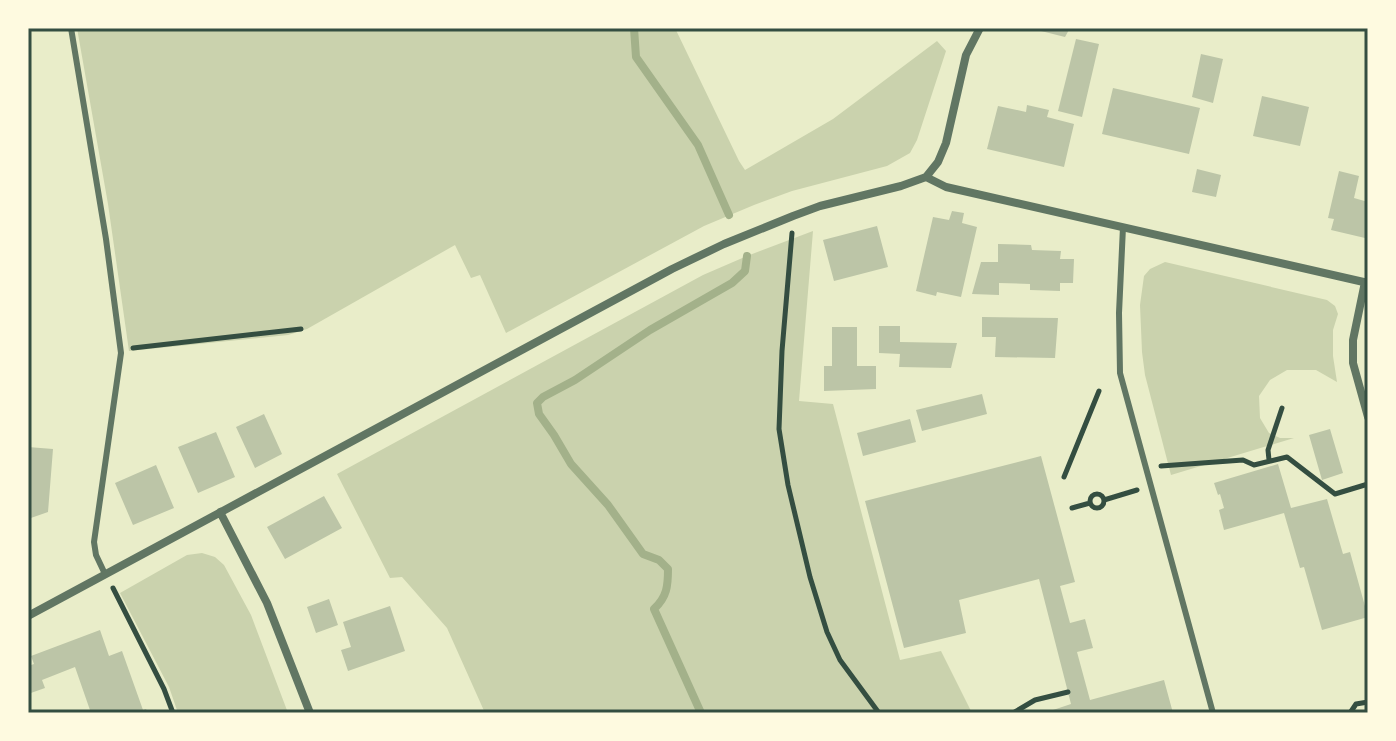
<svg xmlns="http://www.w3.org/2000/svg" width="1396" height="741" viewBox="0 0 1396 741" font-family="'PT Sans Narrow',sans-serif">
<rect width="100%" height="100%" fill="#e9edc9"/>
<path fill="#cad2ad" d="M 77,28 L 675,28 L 739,161 L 745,170 L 833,119 L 937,41 L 946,51 L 917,140 L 910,153 L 887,166 L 792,191 L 754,205 L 704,226 L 506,333 L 480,275 L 471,278 L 455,245 L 307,329 L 288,335 L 129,351 L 108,204 Z
M 813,231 L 799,401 L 833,404 L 900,660 L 941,651 L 972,713 L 485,713 L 447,628 L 402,577 L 390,578 L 337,474 L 703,275 L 747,256 Z
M 1165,262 L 1327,300 L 1335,306 L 1338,314 L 1333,330 L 1333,356 L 1337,382 L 1316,370 L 1287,370 L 1270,380 L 1259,396 L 1260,418 L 1269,433 L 1280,438 L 1294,438 L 1171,475 L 1145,375 L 1142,352 L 1140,305 L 1144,276 L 1150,269 Z
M 202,553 L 215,557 L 224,565 L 251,615 L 288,713 L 178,713 L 169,687 L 120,593 L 187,555 Z"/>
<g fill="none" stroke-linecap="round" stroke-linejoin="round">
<path stroke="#a3b18a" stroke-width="8" d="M 634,28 L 636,57 L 698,145 L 729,215
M 701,713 L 654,609 C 667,597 668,586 668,569 L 659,560 L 643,554 L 608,505 L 571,464 L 554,435 L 539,414 L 537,403 L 543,397 L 575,380 L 650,330 L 732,283 L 745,271 L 747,256"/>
</g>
<path fill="#bcc5a7" d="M 1043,28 L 1070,28 L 1065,37 L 1041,31 Z
M 1076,39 L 1099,44 L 1082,117 L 1058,111 Z
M 1201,54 L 1223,59 L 1213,103 L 1192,97 Z
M 1113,88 L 1200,108 L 1189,154 L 1102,134 Z
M 1262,96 L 1309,107 L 1300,146 L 1253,136 Z
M 1027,105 L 1049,110 L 1047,117 L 1074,124 L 1064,167 L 987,149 L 998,106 L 1026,112 Z
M 1197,169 L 1221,175 L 1216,197 L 1192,192 Z
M 1339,171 L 1359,176 L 1354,198 L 1368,202 L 1368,224 L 1365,238 L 1331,230 L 1334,219 L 1328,218 Z
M 952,211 L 964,213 L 962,223 L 977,227 L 961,297 L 937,292 L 936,296 L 916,291 L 933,217 L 949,220 Z
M 877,226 L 888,267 L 834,281 L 823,240 Z
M 998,244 L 1031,245 L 1032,250 L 1061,251 L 1060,259 L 1074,259 L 1073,283 L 1060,283 L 1060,291 L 1030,290 L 1030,284 L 999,283 L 999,295 L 972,294 L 981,262 L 998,262 Z
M 982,317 L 1058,318 L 1055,358 L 995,357 L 996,337 L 982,337 Z
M 879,326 L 900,326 L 900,342 L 957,343 L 951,368 L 899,367 L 900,354 L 879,353 Z
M 832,327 L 857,327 L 857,366 L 876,366 L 876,389 L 824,391 L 824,366 L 832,366 Z
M 982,394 L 987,414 L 922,431 L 916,410 Z
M 264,414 L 282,454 L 255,468 L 236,427 Z
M 910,419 L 916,442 L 863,456 L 857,433 Z
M 1330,429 L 1343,473 L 1322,480 L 1309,435 Z
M 216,432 L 235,477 L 198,493 L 178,447 Z
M 28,447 L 53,449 L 48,512 L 28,519 Z
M 1041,456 L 1075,582 L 1060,586 L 1070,623 L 1085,619 L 1093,648 L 1077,652 L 1090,700 L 1164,680 L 1173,713 L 1044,713 L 1071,704 L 1039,579 L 959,600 L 966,633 L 904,648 L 865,501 Z
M 1278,464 L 1291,508 L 1327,499 L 1343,554 L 1350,552 L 1368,617 L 1322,630 L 1304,567 L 1300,568 L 1284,513 L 1224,530 L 1219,510 L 1224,508 L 1220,494 L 1218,495 L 1214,483 Z
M 156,465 L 174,508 L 133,525 L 115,483 Z
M 324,496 L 342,528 L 285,559 L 267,527 Z
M 329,599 L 338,625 L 316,633 L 307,607 Z
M 390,606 L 405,651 L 348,671 L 341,650 L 351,647 L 343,622 Z
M 100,630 L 109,656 L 122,651 L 143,710 L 146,709 L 148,713 L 91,713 L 75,667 L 42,680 L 45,688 L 28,694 L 28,666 L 34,664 L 31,656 Z"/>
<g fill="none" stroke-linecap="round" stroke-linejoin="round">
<path stroke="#344e41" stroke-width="5" d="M 792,233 L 782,351 L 779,429 L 788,485 L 810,577 L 827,632 L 840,660 L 879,713
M 133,348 L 301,329
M 1269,460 L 1268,450 L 1282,408
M 1161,466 L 1243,460 L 1254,465 L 1287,457 L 1335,494 L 1368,484
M 1064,477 L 1099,391
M1090 501a7 7 0 1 1 14 0a7 7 0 1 1-14 0Z
M 1104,500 L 1137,490
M 1072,508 L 1090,503
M 113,588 L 164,689 L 173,713
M 1013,713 L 1035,700 L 1068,692
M 1350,713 L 1356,704 L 1368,702"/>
<path stroke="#617663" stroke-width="6" d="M 71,28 L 106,239 L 121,353 L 94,542 L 96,555 L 105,574
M 1123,227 L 1119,313 L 1120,373 L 1213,713"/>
<path stroke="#617663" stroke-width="8" d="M 926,177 L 946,187 L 1368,283
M 1365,282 L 1353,340 L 1353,363 L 1368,417
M 220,512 L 267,603 L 310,713
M 28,616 L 672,269 L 724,244 L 793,216 L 820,206 L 901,186 L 926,177 L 938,162 L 946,143 L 966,55 L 980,28"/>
</g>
<rect width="1396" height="741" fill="none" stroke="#fefae0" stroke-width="60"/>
<rect x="30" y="30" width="1336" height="681" fill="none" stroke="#344e41" stroke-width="3"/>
</svg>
